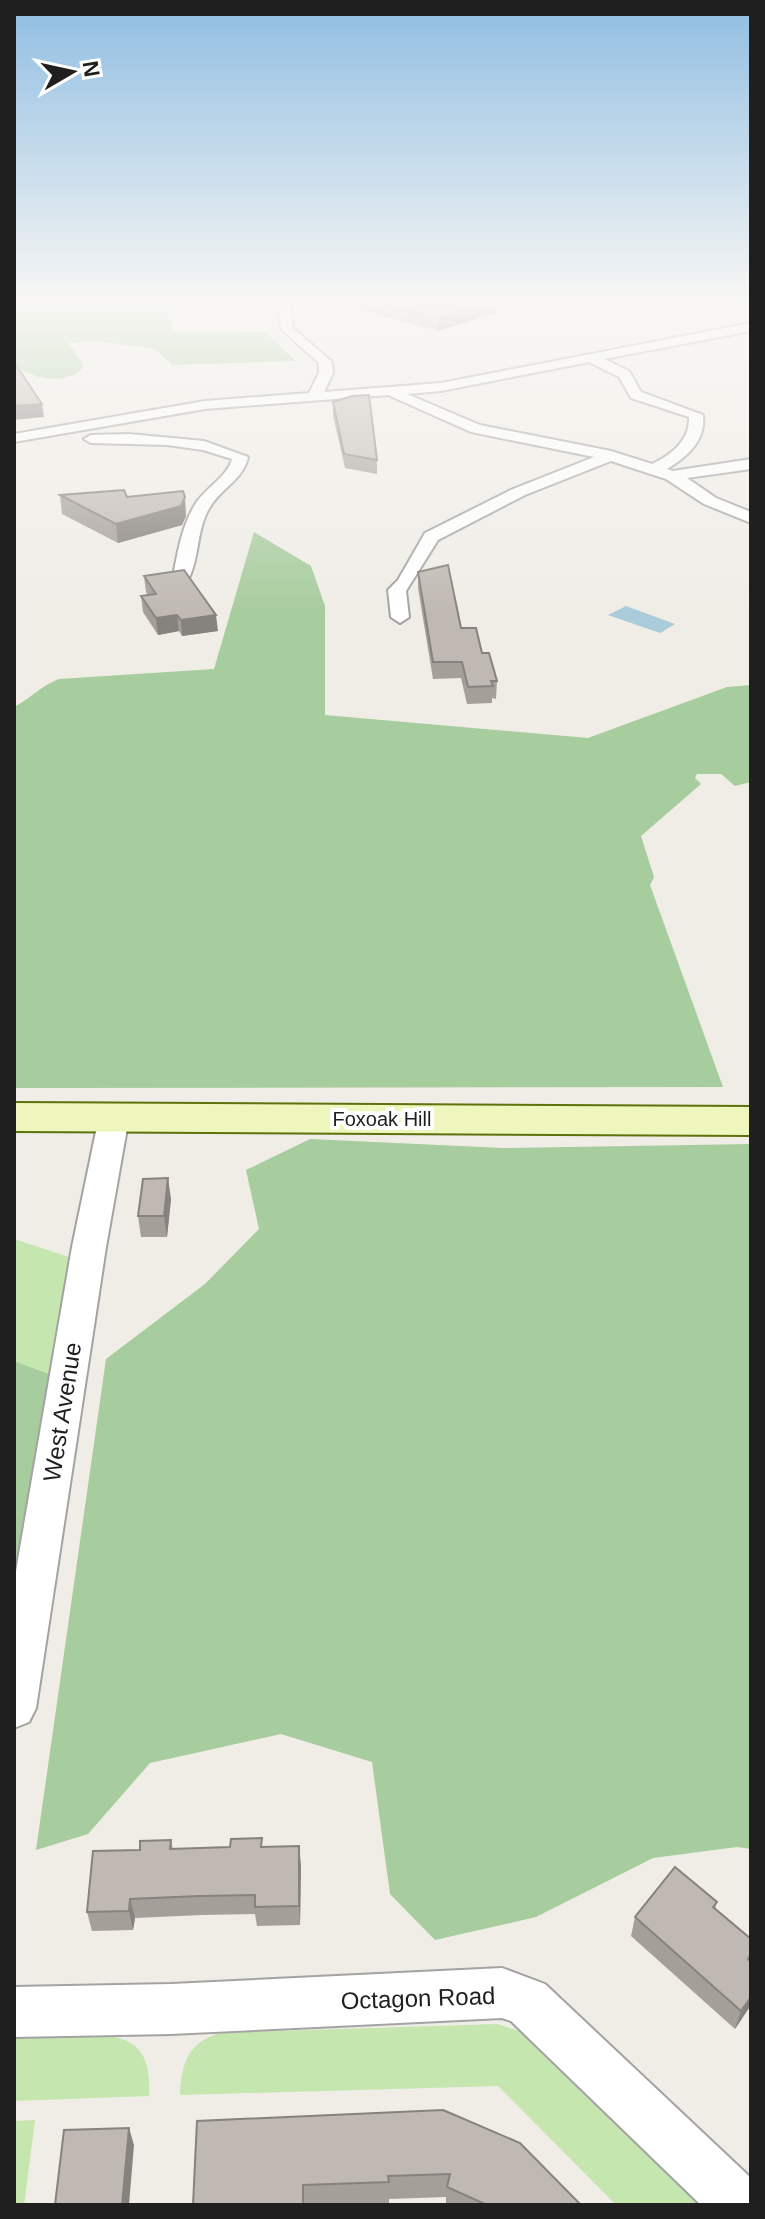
<svg xmlns="http://www.w3.org/2000/svg" width="765" height="2219" viewBox="0 0 765 2219" font-family="Arial,sans-serif">
<rect width="100%" height="100%" fill="#efede6"/>
<path fill="#c5e6af" d="M 14,1239 L 87,1263 L 68,1381 L 14,1361 Z
M 497,2024 L 526,2033 L 702,2205 L 616,2205 L 498,2086 L 180,2095 C 182,2063 187,2044 219,2033 Z
M 98,2035 C 140,2037 151,2056 149,2096 L 14,2101 L 14,2038 Z
M 35,2120 L 24,2205 L 14,2205 L 14,2121 Z"/>
<path fill="#a7cc9d" d="M 14,304 L 165,304 L 174,331 L 265,332 L 296,361 L 173,365 L 153,348 L 92,341 L 68,343 L 84,366 C 67,387 31,380 14,363 Z
M 254,532 L 311,566 L 325,606 L 325,715 L 588,738 L 727,687 L 751,685 L 751,782 L 735,786 L 721,774 L 697,774 L 695,778 L 701,784 L 641,836 L 654,877 L 650,885 L 723,1087 L 14,1088 L 14,707 C 31,698 41,686 59,679 L 214,669 Z
M 310,1139 L 503,1148 L 751,1144 L 751,1849 L 737,1847 L 653,1858 L 536,1917 L 435,1940 L 390,1894 L 372,1762 L 281,1734 L 150,1763 L 88,1834 L 36,1850 L 106,1359 L 205,1284 L 259,1229 L 246,1170 Z
M 14,1361 L 68,1381 L 14,1685 Z"/>
<path fill="#a9cbda" d="M 626,606 L 675,624 L 660,633 L 608,615 Z"/>
<g fill="none" stroke-linecap="round" stroke-linejoin="round">
<g stroke="#a3a3a3" stroke-width="4">
<path id="street" d="M 278,304 L 290,304 L 293,328 L 332,362 L 333,373 L 324,392 L 441,383 L 751,323 L 751,331 L 604,359 L 629,371 L 641,392 L 703,415 C 706,441 687,457 667,469 L 673,471 L 751,459 L 751,469 L 687,478 L 716,498 L 751,512 L 751,523 L 704,504 L 666,479 L 611,461 L 525,495 L 438,540 L 406,591 L 409,617 L 400,623 L 391,617 L 388,590 L 398,580 L 425,533 L 513,489 L 594,457 L 471,432 L 388,395 L 205,409 L 14,442 L 14,434 L 205,401 L 309,393 L 319,373 L 319,363 L 281,329 ZM 589,362 L 619,377 L 631,398 L 689,417 C 690,441 671,455 652,464 L 611,451 L 480,425 L 407,394 L 441,391 Z
M 129,434 L 204,441 L 248,457 C 243,480 222,487 210,507 C 196,529 200,558 188,580 L 182,581 L 173,576 C 178,551 182,525 196,503 C 206,488 228,476 232,459 L 203,450 L 167,445 L 91,443 L 84,439 L 91,435 Z
M 114,1107 L 125,1110 L 129,1117 L 106,1247 L 36,1708 L 29,1722 L 14,1728 L 14,1583 L 72,1247 L 99,1117 L 103,1110 Z
M 502,1968 L 545,1984 L 751,2178 L 751,2205 L 701,2205 L 511,2021 L 502,2018 L 171,2034 L 14,2037 L 14,1987 L 171,1984 Z"/>
</g>
<g stroke="#5d710c" stroke-width="4">
<path id="secondary" d="M 14,1103 L 751,1107 L 751,1135 L 14,1131 Z"/>
</g>
<use href="#street" fill="#fff" fill-rule="evenodd"/>
<use href="#secondary" fill="#eef6bd" fill-rule="evenodd"/>
</g>
<path fill="#a59f9a" d="M 338,304 L 496,304 L 495,313 L 438,331 Z
M 333,402 L 377,460 L 377,474 L 345,468 L 333,416 Z
M 60,495 L 127,497 L 186,516 L 182,525 L 118,543 L 62,514 Z
M 418,572 L 482,653 L 497,681 L 496,699 L 492,698 L 492,703 L 467,704 L 461,678 L 433,679 L 418,588 Z
M 144,576 L 218,631 L 182,636 L 179,631 L 158,635 L 143,612 L 141,596 L 148,595 L 146,592 Z
M 171,1199 L 167,1237 L 141,1237 L 138,1216 Z
M 171,1840 L 173,1849 L 263,1847 L 301,1865 L 300,1925 L 257,1926 L 255,1914 L 202,1915 L 135,1918 L 133,1930 L 92,1931 L 87,1912 L 140,1850 Z
M 717,1902 L 715,1909 L 751,2005 L 735,2029 L 631,1936 L 635,1917 Z
M 443,2110 L 581,2205 L 446,2205 L 446,2197 L 389,2199 L 389,2205 L 193,2205 Z"/>
<path fill="#86827d" d="M 484,304 L 496,304 L 495,313 L 438,331 L 438,319 Z
M 42,404 L 44,417 L 14,420 L 14,406 Z
M 185,497 L 186,516 L 182,525 L 118,543 L 116,524 Z
M 177,615 L 179,631 L 158,635 L 156,618 Z
M 216,615 L 218,631 L 182,636 L 181,620 Z
M 168,1178 L 171,1199 L 167,1237 L 164,1216 Z
M 299,1846 L 301,1865 L 300,1925 L 299,1906 Z
M 130,1899 L 135,1918 L 133,1930 L 129,1911 Z
M 751,1997 L 751,2005 L 735,2029 L 741,2011 Z
M 129,2128 L 134,2145 L 129,2205 L 122,2205 Z"/>
<path fill="#c0b9b3" stroke="#86827d" stroke-width="2" d="M 381,304 L 487,304 L 438,319 Z
M 14,362 L 42,404 L 14,406 Z
M 369,395 L 377,460 L 344,454 L 333,402 L 352,396 Z
M 124,490 L 127,497 L 183,491 L 185,497 L 181,506 L 116,524 L 60,495 Z
M 448,565 L 461,628 L 476,628 L 482,653 L 489,653 L 497,681 L 491,681 L 493,686 L 468,687 L 462,662 L 433,662 L 418,572 Z
M 184,570 L 216,615 L 181,620 L 177,615 L 156,618 L 141,596 L 156,594 L 144,576 Z
M 168,1178 L 164,1216 L 138,1216 L 143,1179 Z
M 262,1838 L 261,1847 L 299,1846 L 299,1906 L 255,1907 L 255,1895 L 199,1896 L 130,1899 L 129,1911 L 87,1912 L 93,1851 L 140,1850 L 140,1841 L 171,1840 L 170,1849 L 230,1847 L 231,1839 Z
M 675,1867 L 717,1902 L 713,1907 L 751,1939 L 751,1954 L 748,1959 L 751,1962 L 751,1997 L 741,2011 L 635,1917 Z
M 443,2110 L 520,2143 L 581,2205 L 487,2205 L 447,2187 L 450,2174 L 388,2176 L 389,2182 L 303,2185 L 303,2205 L 193,2205 L 197,2121 Z
M 129,2128 L 122,2205 L 55,2205 L 64,2130 Z"/>
<linearGradient id="sky" x2="0" y2="1"><stop stop-color="#8fbde2"/><stop offset="0.49" stop-color="#f8f7f4"/><stop offset="1" stop-color="#f8f7f4" stop-opacity="0"/></linearGradient>
<rect width="765" height="615" fill="url(#sky)"/>
<g text-anchor="middle" dominant-baseline="central" stroke-width="8" stroke-linejoin="round" paint-order="stroke">
<g font-size="20" fill="#1f1f1f" stroke="#fff">
<text x="382" y="1119">Foxoak Hill</text>
</g>
<g font-size="24" fill="#1f1f1f" stroke="#fff">
<text transform="translate(62 1412) rotate(-81)">West Avenue</text>
<text transform="translate(418 1998) rotate(-2)">Octagon Road</text>
</g>
</g>
<rect width="765" height="2219" fill="none" stroke="#1f1f1f" stroke-width="32"/>
<g transform="translate(72 72) rotate(81)" stroke="#ffffff" stroke-width="6" paint-order="stroke">
<path d="M0-6L14 30L0 20L-14 30Z" fill="#1f1f1f"/>
<text y="-12" font-size="22" font-weight="bold" text-anchor="middle" fill="#1f1f1f">N</text>
</g>
</svg>
